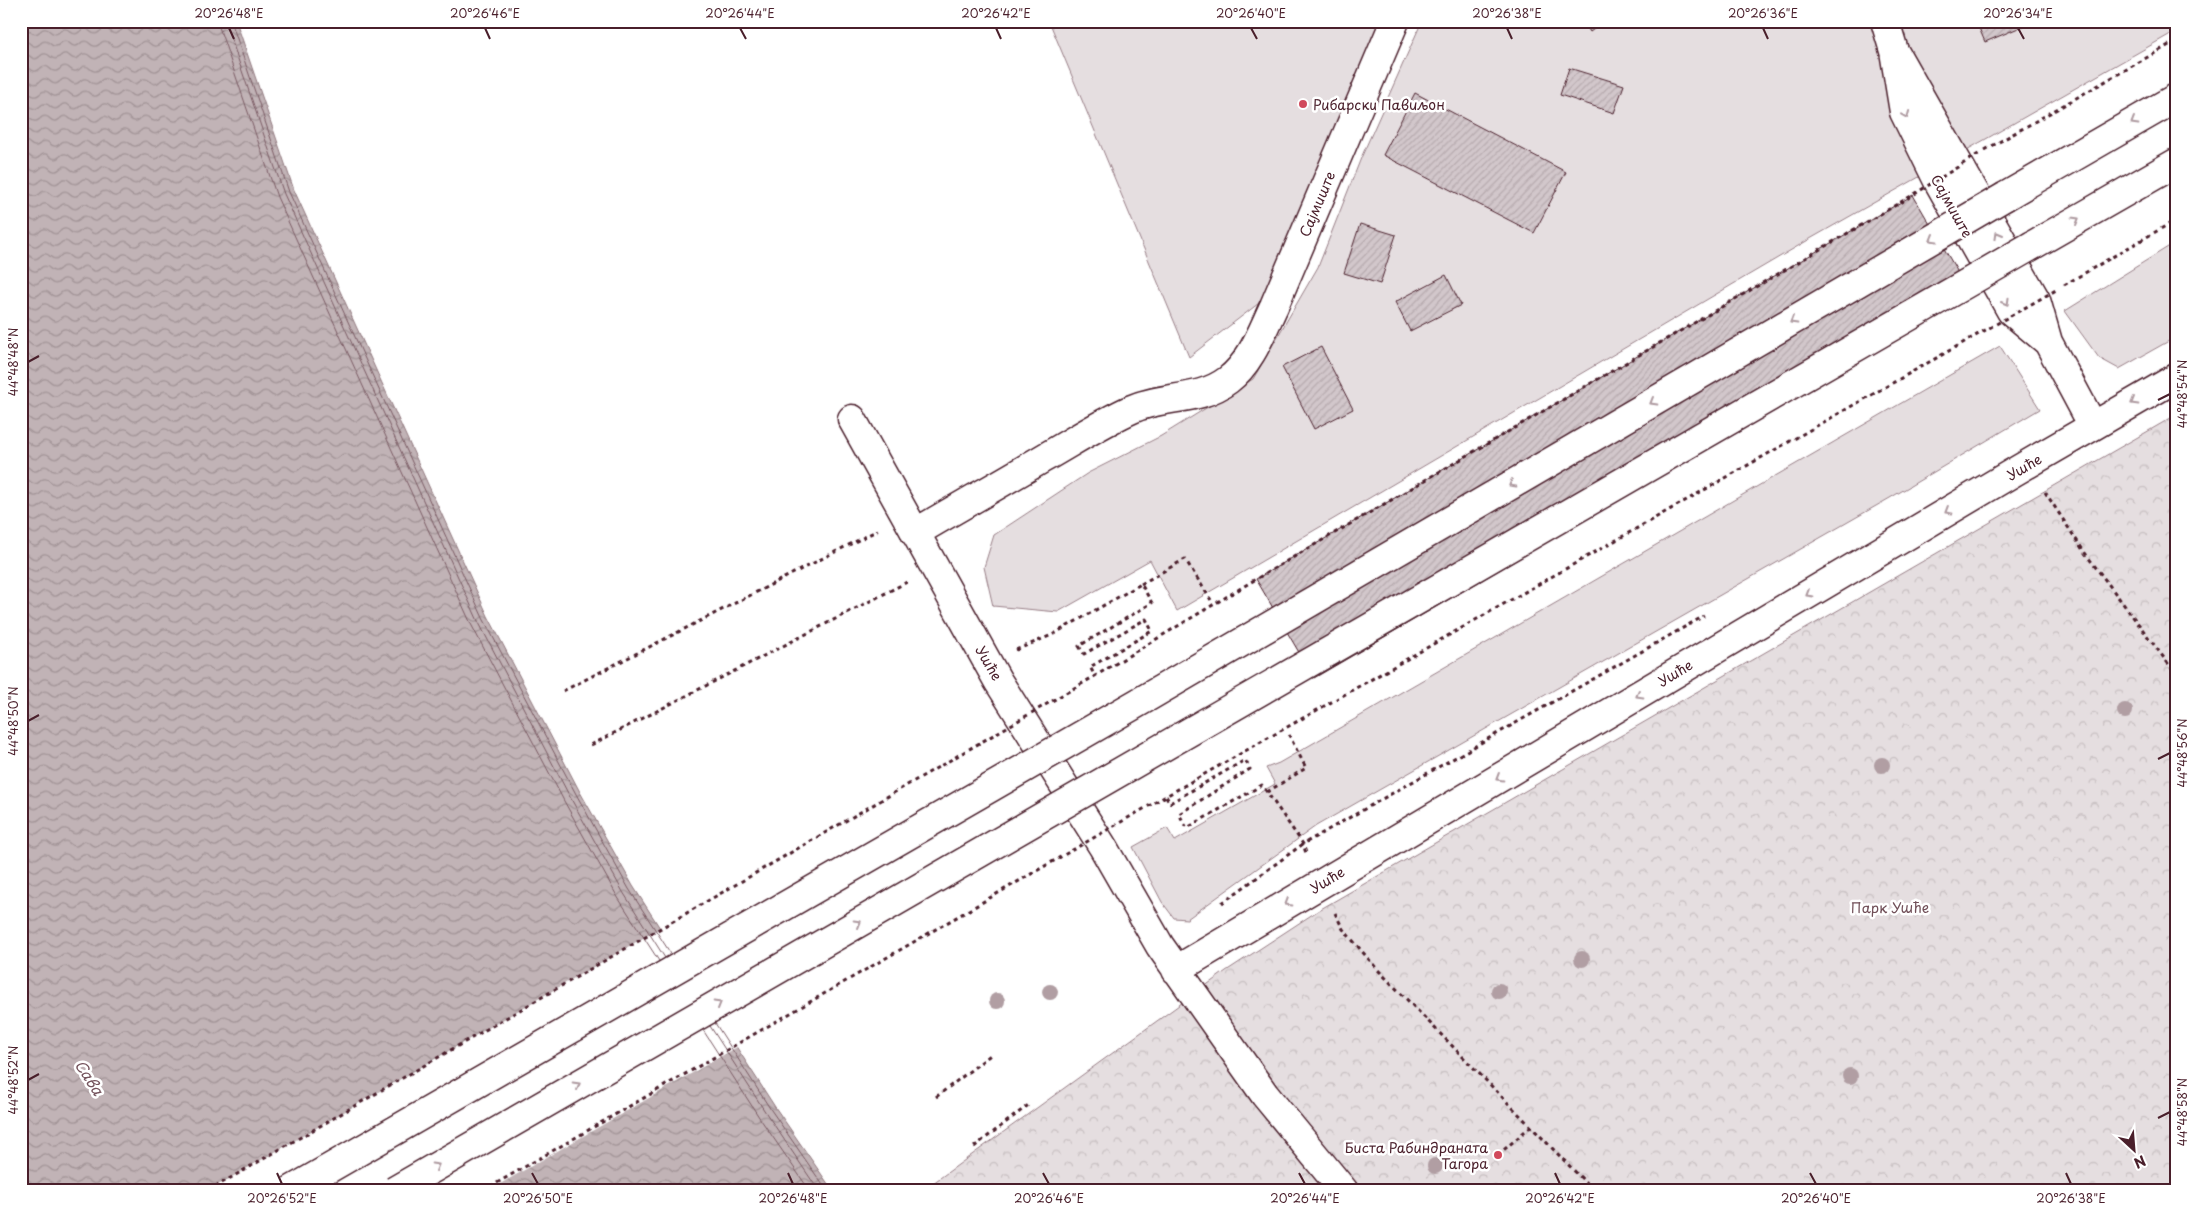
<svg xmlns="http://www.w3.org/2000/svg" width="2197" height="1212" viewBox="0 0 2197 1212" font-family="'Playpen Sans',sans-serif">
<defs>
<pattern id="forest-crowns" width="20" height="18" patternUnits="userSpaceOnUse" patternTransform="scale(1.25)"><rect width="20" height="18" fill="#e5dee0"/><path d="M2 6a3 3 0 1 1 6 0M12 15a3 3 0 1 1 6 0" fill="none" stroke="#c6bec0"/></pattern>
<pattern id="water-waves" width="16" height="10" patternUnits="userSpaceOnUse" patternTransform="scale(1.25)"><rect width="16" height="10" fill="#c1b3b6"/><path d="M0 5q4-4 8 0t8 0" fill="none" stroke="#9f9194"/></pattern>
<pattern id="building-hatch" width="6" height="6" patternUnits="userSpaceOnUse" patternTransform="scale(1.25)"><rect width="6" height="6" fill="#d2c7cb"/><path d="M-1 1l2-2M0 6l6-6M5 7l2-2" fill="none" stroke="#b6aaae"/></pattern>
</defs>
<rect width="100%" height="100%" fill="#fff"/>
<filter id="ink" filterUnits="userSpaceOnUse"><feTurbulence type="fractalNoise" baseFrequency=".02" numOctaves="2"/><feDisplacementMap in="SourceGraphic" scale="10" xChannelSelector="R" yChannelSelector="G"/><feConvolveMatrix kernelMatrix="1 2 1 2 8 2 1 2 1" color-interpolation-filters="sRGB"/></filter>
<g filter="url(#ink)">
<path fill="#e5dee0" stroke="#987e86" d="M 1049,21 L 1383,21 L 1263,300 L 1189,357 Z
M 1422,21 L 2176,21 L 2176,31 L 1810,239 L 1177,611 L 1150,560 L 1058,612 L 993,606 L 984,567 L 994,535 L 1088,473 L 1161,436 L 1253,379 L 1318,267 L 1361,158 Z
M 2176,242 L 2176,337 L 2119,369 L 2099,358 L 2065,311 Z
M 2000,346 L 2040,409 L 1890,498 L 1316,826 L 1187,919 L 1174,918 L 1162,902 L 1133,847 L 1167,828 L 1175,841 L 1275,784 L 1266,768 L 1279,763 Z"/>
<path fill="url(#forest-crowns)" stroke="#987e86" d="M 2176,415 L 2176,1191 L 922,1191 L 1226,971 L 1319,910 Z"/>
<path fill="url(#water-waves)" stroke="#91787e" d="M 21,21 L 236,21 L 294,190 L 488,616 L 580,792 L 633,886 L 775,1107 L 833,1191 L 21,1191 Z"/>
<path fill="#fff" d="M 662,927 L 739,1046 L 488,1191 L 208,1191 Z"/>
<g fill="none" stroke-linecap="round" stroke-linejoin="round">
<path stroke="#7a5a63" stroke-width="1" d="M 217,21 L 277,197 L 471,624 L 564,801 L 617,896 L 659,961
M 225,21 L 284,194 L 478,621 L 570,797 L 623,892 L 665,958
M 231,21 L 289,192 L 483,618 L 576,794 L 629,889 L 671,954
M 715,1023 L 771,1110 L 827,1191
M 710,1026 L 766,1113 L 819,1191
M 703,1030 L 759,1117 L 810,1191"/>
</g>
<path fill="url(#building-hatch)" stroke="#4a1f2b" d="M 1583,21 L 1605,21 L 1590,32 Z
M 1976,21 L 2035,21 L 1985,42 Z
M 1569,68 L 1624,85 L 1614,113 L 1560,95 Z
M 1415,93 L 1566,172 L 1534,233 L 1383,155 Z
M 1913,195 L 1971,295 L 1314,678 L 1256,579 Z
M 1360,224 L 1396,235 L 1380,284 L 1344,273 Z
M 1446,275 L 1461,305 L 1410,331 L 1395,302 Z
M 1321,347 L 1353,409 L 1314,429 L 1282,367 Z"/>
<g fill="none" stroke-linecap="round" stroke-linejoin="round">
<g stroke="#4a1f2b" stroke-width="31">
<path id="minor" d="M 1885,21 L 1894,51 L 1904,112 L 1939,183 L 2011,311 L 2048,342
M 1894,51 L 2036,300 L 2048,342 L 2093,426
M 852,419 L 998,681 L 1103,847 L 1160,946 L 1265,1095 L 1344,1191
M 915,533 C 957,508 1000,484 1042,459 C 1072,442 1101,423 1132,409 C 1163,395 1199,402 1228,380 C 1251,363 1262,331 1274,306 L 1395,21
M 1176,970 L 2014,472 L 2176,378"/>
</g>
<g stroke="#4a1f2b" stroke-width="31">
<path id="major" d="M 2006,196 L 2176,98
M 2033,245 L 2176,163"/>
</g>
<path stroke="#4a1f2b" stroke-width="3" stroke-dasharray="4 4" stroke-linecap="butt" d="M 1985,150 L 2176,41
M 2064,285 L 2176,220
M 2045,492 L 2085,553 L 2176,674
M 1141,584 L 1185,559 L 1211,600
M 1016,650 L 1052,635 L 1141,584 L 1152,603 L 1079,646 L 1084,654 L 1146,619 L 1152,631 L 1090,667 L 1095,676
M 563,691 L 878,530
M 591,745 L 907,582
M 1267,792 L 1306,768 L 1289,735
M 1166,796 L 1170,803 L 1245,760 L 1250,769 L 1179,814 L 1187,828 L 1262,785 L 1303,844 L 1307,856
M 1222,903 L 1303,844 L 1704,616
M 1335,913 L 1343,929 L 1378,970 L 1594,1191
M 936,1097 L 993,1053
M 974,1147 L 1031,1103
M 1498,1155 L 1531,1126"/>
<use href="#minor" stroke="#fff" stroke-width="28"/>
<use href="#major" stroke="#fff" stroke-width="28"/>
<g stroke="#4a1f2b" stroke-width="31" stroke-linecap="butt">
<path id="major-bridge" d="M 290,1191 L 1148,697 L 2006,196
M 394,1191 L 2033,245"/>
</g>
<path stroke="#4a1f2b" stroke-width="3" stroke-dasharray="4 4" stroke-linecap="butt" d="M 208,1191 L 1095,676 L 1256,579 L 1913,195 L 1980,153
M 483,1191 L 1166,796 L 2056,290"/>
<use href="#major-bridge" stroke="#fff" stroke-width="28"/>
</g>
<g fill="#b19ea3">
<circle cx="2125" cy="711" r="8"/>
<circle cx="1882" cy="765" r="8"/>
<circle cx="1582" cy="959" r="8"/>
<circle cx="1499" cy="991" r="8"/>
<circle cx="1050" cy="992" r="8"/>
<circle cx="997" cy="1001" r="8"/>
<circle cx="1850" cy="1076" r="8"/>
<circle cx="1435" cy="1166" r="8"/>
</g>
<defs><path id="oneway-chevron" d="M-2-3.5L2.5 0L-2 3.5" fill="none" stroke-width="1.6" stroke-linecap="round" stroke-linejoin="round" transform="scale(1.25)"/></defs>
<g stroke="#ae9aa0">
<use href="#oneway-chevron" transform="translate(1906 115) rotate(68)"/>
<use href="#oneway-chevron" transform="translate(2134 122) rotate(150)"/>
<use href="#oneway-chevron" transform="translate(2076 220) rotate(-30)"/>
<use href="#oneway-chevron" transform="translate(1998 235) rotate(-120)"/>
<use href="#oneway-chevron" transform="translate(1933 239) rotate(150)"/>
<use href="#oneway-chevron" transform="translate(2006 302) rotate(60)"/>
<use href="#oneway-chevron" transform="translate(1793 321) rotate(150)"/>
<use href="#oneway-chevron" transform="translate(1653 402) rotate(150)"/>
<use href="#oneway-chevron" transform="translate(2134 402) rotate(150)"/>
<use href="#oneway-chevron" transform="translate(1512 484) rotate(150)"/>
<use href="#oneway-chevron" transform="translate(1948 511) rotate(149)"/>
<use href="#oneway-chevron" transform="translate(1809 594) rotate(149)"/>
<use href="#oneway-chevron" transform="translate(1639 695) rotate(149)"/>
<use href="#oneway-chevron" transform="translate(1499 778) rotate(149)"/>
<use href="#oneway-chevron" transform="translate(1288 903) rotate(149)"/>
<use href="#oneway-chevron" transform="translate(858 923) rotate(-30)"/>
<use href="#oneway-chevron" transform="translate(718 1004) rotate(-30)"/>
<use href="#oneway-chevron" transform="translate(577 1085) rotate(-30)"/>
<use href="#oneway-chevron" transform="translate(436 1166) rotate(-30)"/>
</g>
</g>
<path fill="none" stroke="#4a1f2b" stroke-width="2" d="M 229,28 L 234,39M 485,28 L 490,39M 740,28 L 746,39M 996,28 L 1001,39M 1251,28 L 1257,39M 1507,28 L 1512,39M 1763,28 L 1768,39M 2018,28 L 2024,39M 28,362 L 39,356M 2158,400 L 2170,394M 28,721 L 39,715M 2158,759 L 2170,753M 28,1080 L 39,1074M 2158,1118 L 2170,1112M 277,1173 L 282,1184M 532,1173 L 538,1184M 788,1173 L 793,1184M 1043,1173 L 1049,1184M 1299,1173 L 1305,1184M 1555,1173 L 1560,1184M 1810,1173 L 1816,1184M 2066,1173 L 2071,1184"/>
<g fill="#d1495b" stroke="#fff" stroke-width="2">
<circle cx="1303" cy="104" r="5"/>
<circle cx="1498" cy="1155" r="5"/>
</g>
<g text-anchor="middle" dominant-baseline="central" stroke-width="5" stroke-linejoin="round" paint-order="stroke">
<g font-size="14" fill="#4a1f2b" stroke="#fff" text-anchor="start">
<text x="1313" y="104">Рибарски Павиљон</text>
<text x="1488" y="1147" text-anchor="end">Биста Рабиндраната<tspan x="1488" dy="16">Тагора</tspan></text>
</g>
<g font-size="14" fill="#4a1f2b" stroke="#fff">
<text transform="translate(1317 204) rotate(-67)">Сајмиште</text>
<text transform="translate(1952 206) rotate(61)">Сајмиште</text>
<text transform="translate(2024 467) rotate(-30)">Ушће</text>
<text transform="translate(989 663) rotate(60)">Ушће</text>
<text transform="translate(1675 673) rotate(-31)">Ушће</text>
<text transform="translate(1327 880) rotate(-31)">Ушће</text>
</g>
<g font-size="14" fill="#714f58" stroke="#fff">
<text x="1890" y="907">Парк Ушће</text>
</g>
<g font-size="15" font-style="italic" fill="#74535c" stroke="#fff">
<text transform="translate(90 1077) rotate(57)">Сава</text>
</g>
</g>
<rect width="2197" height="1212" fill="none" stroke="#fff" stroke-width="55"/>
<g transform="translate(2134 1150) rotate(154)" stroke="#ffffff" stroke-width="4" paint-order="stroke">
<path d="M0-4L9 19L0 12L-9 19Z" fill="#4a1f2b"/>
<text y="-8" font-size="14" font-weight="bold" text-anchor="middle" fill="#4a1f2b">N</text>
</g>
<rect x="28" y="28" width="2142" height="1156" fill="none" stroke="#4a1f2b" stroke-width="2"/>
<g font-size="12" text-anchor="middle" fill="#4a1f2b">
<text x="229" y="18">20°26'48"E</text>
<text x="485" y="18">20°26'46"E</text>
<text x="740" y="18">20°26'44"E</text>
<text x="996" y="18">20°26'42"E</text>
<text x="1251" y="18">20°26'40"E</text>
<text x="1507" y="18">20°26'38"E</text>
<text x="1763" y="18">20°26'36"E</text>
<text x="2018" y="18">20°26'34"E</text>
<text transform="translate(14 362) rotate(-90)" y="4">44°48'48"N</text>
<text transform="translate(2183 394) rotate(-90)" y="4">44°48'54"N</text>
<text transform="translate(14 721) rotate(-90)" y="4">44°48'50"N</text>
<text transform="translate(2183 753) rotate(-90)" y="4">44°48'56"N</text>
<text transform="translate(14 1080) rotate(-90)" y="4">44°48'52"N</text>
<text transform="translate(2183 1112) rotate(-90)" y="4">44°48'58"N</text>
<text x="282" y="1203">20°26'52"E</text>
<text x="538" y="1203">20°26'50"E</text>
<text x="793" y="1203">20°26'48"E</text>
<text x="1049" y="1203">20°26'46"E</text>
<text x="1305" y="1203">20°26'44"E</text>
<text x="1560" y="1203">20°26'42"E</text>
<text x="1816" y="1203">20°26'40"E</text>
<text x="2071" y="1203">20°26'38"E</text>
</g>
</svg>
